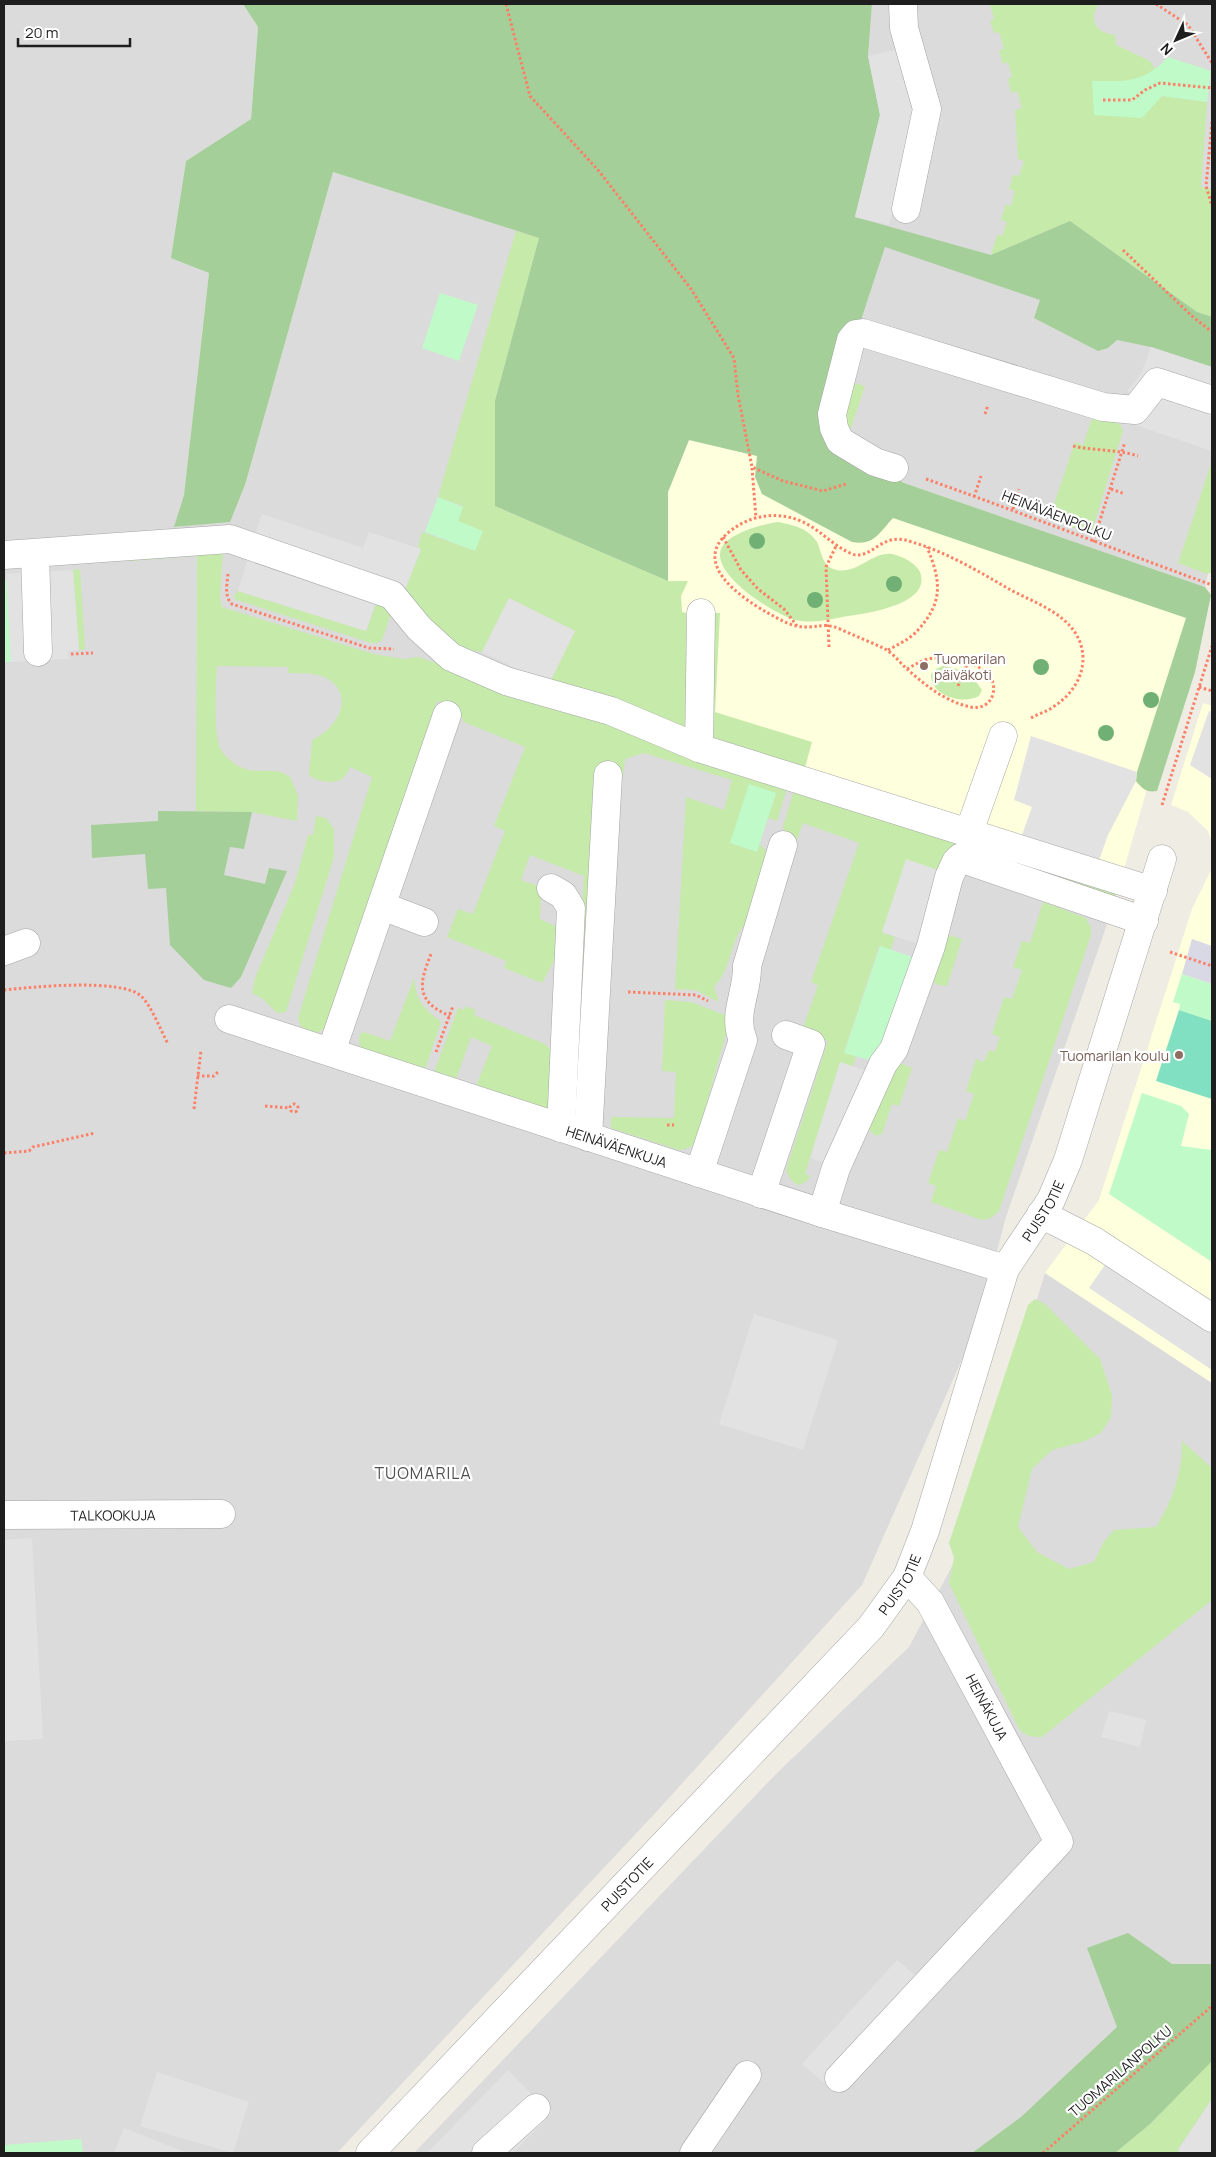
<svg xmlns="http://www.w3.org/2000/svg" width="1216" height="2157" viewBox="0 0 1216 2157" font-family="Manrope,sans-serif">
<rect width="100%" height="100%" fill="#efece4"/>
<path fill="#dcdbdb" d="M 4,4 L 243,4 L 258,27 L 251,119 L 186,161 L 172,258 L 209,273 L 184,495 L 175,527 L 230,521 L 245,485 L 333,172 L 539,238 L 495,506 L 1114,904 L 1005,1220 L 979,1321 L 862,1585 L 658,1810 L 337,2153 L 4,2153 Z
M 872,4 L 1212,4 L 1212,555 L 1205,587 L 904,483 L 838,444 Z
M 1045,1273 L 1212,1383 L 1212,2153 L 414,2153 L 777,1773 L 909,1647 L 959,1553 Z"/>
<path fill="#fdffdd" d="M 689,440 L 757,456 L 1205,587 L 1114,904 L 662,745 L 668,581 L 668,492 Z
M 1203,703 L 1212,706 L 1212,842 L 1208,831 L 1188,812 L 1171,805 Z
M 1212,868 L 1212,1383 L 1045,1273 L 1099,1200 L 1192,909 Z"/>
<path fill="#c5eaa9" d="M 990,4 L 1098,5 C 1088,22 1097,33 1115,35 L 1116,45 L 1150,61 L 1156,70 L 1133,81 L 1092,82 L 1162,96 L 1207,102 L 1201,187 L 1212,189 L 1212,317 L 1197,312 L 1070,221 L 991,255 L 997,235 L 1002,236 L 1007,222 L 1001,220 L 1006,204 L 1011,206 L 1015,191 L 1009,189 L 1013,175 L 1019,176 L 1024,161 L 1018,159 L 1015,110 L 1022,108 L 1017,91 L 1011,93 L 1008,79 L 1012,77 L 1008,62 L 1003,64 L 999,50 L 1004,49 L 999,32 L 994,33 L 990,21 L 994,19 Z
M 516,231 L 539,238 L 495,401 L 495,506 L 668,581 L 688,581 L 681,596 L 682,612 L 686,613 L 691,722 L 685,728 L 549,684 L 575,631 L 509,598 L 482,652 L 463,649 L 449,644 L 407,595 L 406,587 L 421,550 L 418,547 L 422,532 L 475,551 L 458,521 L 463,506 L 438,497 Z
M 851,382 L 865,386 L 849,434 L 843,431 Z
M 1093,415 L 1120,424 L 1123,431 L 1092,531 L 1089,533 L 1055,521 L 1053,517 L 1055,501 L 1075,442 L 1083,445 Z
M 1212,461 L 1212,572 L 1207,574 L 1178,563 Z
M 778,522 C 793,525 808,528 817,542 C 821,550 822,564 831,568 C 854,579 871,551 892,554 C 902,556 916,563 920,572 C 932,604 868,613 848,616 C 831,619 814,624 796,620 C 775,615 711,575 721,549 C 728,533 763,524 778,522 Z
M 223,550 L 220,598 L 222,607 L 374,654 L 403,659 L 418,657 L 788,785 L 777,821 L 768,818 L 776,793 L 730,843 L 757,852 L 760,844 L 773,859 L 749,920 C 729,937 733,968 714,987 L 719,1002 L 695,990 L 675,989 L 686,797 L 724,810 L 732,780 L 644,753 L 625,759 L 623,777 L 604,769 L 576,1120 L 572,1116 L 584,876 L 530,855 L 521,880 L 541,887 L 540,919 L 562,929 L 559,951 L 542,983 L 504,968 L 506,961 L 447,937 L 458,909 L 473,914 L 505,831 L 494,826 L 525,747 L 464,722 L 458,709 L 437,701 L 325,1028 L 317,1033 L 301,1027 L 298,1018 L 372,777 L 350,767 C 348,772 345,778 340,780 C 332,784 315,781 309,775 L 312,740 C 337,729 358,694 324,677 C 313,672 300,674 288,673 L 288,667 L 217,666 C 216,682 213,737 221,750 C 226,758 236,766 245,769 C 261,774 275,766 290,777 L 298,795 L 297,821 L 252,812 L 196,811 L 197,556 L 130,561 L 130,558 Z
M 80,569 L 85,649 L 79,650 L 73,570 Z
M 238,591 L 366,631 L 375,606 L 379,602 L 392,611 L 382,640 L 377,643 L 371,643 L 237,600 L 234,598 L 235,594 Z
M 710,613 L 720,613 L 715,712 L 812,742 L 804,771 L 711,744 Z
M 943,666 C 961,669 972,674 982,690 L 979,696 C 963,705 930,696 931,674 L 936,669 Z
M 795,787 L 1117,894 L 1113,899 L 948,854 L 941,871 L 883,933 L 895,937 L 891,950 L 879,946 L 844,1052 L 856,1057 L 853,1067 L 840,1063 L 805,1174 L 811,1176 L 804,1183 L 798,1185 L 791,1180 L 786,1170 L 828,1041 L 802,1031 L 818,985 L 811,982 L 859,843 L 803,823 L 795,845 L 786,838 L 783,827 Z
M 316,816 L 326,818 L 334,829 L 334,857 L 286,1012 L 277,1013 L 263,999 L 252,993 L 255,978 L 295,883 L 308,835 L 313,835 Z
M 1043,902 L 1086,918 L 1091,928 L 1091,935 L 999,1211 L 991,1218 L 982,1220 L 931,1202 L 936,1186 L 928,1183 L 939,1150 L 947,1152 L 958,1118 L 965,1121 L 974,1094 L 966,1091 L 976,1059 L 984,1062 L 989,1050 L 995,1052 L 1000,1037 L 992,1034 L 1004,997 L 1012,999 L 1022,970 L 1013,967 L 1022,941 L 1030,943 Z
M 945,934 L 962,939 L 947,986 L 938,985 L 932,981 Z
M 414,978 C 417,1003 422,1006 441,1022 L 424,1072 L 361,1048 L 359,1042 L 360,1034 L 364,1032 L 390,1041 Z
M 665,1000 L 691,1002 L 725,1015 L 729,1023 L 697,1138 C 693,1147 689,1149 679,1150 L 611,1128 L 611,1117 L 674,1118 L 676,1072 L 662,1071 Z
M 466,1006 L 475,1010 L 474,1015 L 545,1044 L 552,1051 L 552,1106 L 544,1109 L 475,1089 L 492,1046 L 471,1037 L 455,1082 L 433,1075 L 458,1008 L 464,1010 Z
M 897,1062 L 912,1068 L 899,1106 L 892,1104 L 882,1134 L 876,1136 L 867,1128 Z
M 1035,1299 L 1045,1304 L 1100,1359 L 1112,1395 L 1111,1417 L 1101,1433 L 1085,1441 L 1052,1450 L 1032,1469 L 1018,1527 L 1037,1552 L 1069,1569 L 1094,1562 L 1103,1543 L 1114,1530 L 1156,1527 C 1172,1502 1183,1471 1182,1441 L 1212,1468 L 1212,1600 L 1042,1737 C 1033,1737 1026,1737 1019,1729 L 949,1583 L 954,1558 L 949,1543 L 1028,1305 Z
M 1212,2061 L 1212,2099 L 1178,2149 L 1181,2153 L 1115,2153 L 1150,2124 Z"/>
<path fill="#a4cf98" d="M 243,4 L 872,4 L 868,56 L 880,115 L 855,217 L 991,255 L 1070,221 L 1197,312 L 1212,317 L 1212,367 L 1151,347 L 1117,340 L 1108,348 L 1098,351 L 1034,318 L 1040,300 L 885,247 L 861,320 L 838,444 L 904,483 L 1205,587 L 1211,595 L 1195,672 L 1157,791 C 1146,793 1142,788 1136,781 L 1137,772 L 1186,618 L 893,518 C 879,533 874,546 852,542 L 762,494 L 755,477 L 757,456 L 689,440 L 668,492 L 668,581 L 495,506 L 495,401 L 539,238 L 333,172 L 245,485 L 230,522 L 174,527 L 184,495 L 209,273 L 171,258 L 186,161 L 251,119 L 258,27 Z
M 158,811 L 252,812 L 244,849 L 230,847 L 224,875 L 265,884 L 269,868 L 287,871 L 241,977 L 231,988 L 204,980 L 170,945 L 166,888 L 148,889 L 145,854 L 92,858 L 91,825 L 158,821 Z
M 1128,1933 L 1172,1964 L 1212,1964 L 1212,2061 L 1150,2124 L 1115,2153 L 972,2153 L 1021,2117 L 1117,2027 L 1087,1948 Z"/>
<path fill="#c0fac8" d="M 1168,57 L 1211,71 L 1207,102 L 1162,96 L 1142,118 L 1094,115 L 1092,81 C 1126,81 1142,84 1168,57 Z
M 440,293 L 478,305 L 459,361 L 422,348 Z
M 438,497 L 463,507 L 458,521 L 483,531 L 475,551 L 425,532 Z
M 4,580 L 7,580 L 11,662 L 4,662 Z
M 749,784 L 776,793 L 757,852 L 730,843 Z
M 880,946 L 918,959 L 880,1063 L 844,1053 Z
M 1182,974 L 1212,984 L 1212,1021 L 1179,1010 L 1180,1004 L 1173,1002 Z
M 1142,1093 L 1181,1106 L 1189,1114 L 1181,1146 L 1212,1150 L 1212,1262 L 1109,1194 Z
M 81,2139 L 83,2153 L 4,2153 L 4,2145 Z"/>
<path fill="#80e0c1" d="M 1179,1010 L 1212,1021 L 1212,1099 L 1156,1081 Z"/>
<path fill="#e2e2e2" d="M 903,48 L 916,116 L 889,225 L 855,217 L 880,115 L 868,56 Z
M 1151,347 L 1212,367 L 1212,451 L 1135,425 L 1128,390 L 1141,374 Z
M 262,514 L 363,548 L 369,532 L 421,549 L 406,587 L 386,602 L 379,602 L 375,606 L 366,631 L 238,591 Z
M 73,570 L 79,650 L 68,651 L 69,659 L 11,662 L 6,574 Z
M 509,598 L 575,631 L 549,684 L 482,652 Z
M 1209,711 L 1212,712 L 1212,779 L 1190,765 Z
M 1031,736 L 1137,772 L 1136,781 L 1108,835 L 1099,860 L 1022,835 L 1032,807 L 1014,800 Z
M 906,859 L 941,871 L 918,944 L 882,932 Z
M 840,1062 L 868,1071 L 828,1164 L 810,1158 Z
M 1109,1259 L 1212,1327 L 1212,1370 L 1089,1288 Z
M 754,1314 L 838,1340 L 803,1450 L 719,1424 Z
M 32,1538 L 43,1739 L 4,1741 L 4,1540 Z
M 1109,1711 L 1146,1720 L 1140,1747 L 1101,1737 Z
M 897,1960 L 917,1977 L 823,2082 L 802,2064 Z
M 508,2070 L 551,2114 L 513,2153 L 427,2153 Z
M 157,2072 L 249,2102 L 233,2153 L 140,2126 Z
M 1212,2099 L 1212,2153 L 1181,2153 L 1178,2150 Z
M 124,2128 L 187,2153 L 114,2153 Z"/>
<path fill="#d9d8e5" d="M 1192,939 L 1212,946 L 1212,984 L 1182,974 Z"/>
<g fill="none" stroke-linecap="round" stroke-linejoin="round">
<g stroke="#a5a5a5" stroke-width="29">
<g id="minor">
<path d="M 903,4 L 904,28 L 927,109 L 906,209"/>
<path d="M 894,468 L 875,462 L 840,441 L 834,428 L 832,414 L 851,340 L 856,334 L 863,333 L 1103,407 L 1135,410 L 1157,382 L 1212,400"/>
<path d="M 35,554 L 38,652"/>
<path d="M 4,555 L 230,539 L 392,595 L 419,628 L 451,657 L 506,681 L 611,711 L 699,748 L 1153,891"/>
<path d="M 699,748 L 701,613"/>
<path d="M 969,832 L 1003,736"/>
<path d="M 551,888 L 563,895 L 571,908 L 561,1128"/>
<path d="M 382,906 L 424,922"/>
<path d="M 4,951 L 26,943"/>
<path id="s1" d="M 229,1019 L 822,1213 L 1005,1269"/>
<path d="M 331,1052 L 447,715"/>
<path d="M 588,1137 L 608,775"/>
<path d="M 699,1173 L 743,1040 C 732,1014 748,992 747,966 L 783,845"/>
<path d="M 761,1194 L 811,1044 L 786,1035"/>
<path d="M 822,1213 L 836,1168 L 883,1064 L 894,1049 L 931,946 L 949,877 L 956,862 L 960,858 L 1144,921"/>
<path d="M 1041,1214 L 1094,1241 L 1212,1318"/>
<path id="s2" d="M 4,1515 L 221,1514"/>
<path d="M 839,2078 L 1059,1842 L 930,1602 L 907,1577"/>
<path id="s3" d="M 370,2153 L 871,1627 L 907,1577 L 925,1531 L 1005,1269 L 1051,1200 L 1068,1160 L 1162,859"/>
<path d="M 486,2153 L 536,2108"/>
<path d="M 694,2153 L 747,2075"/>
</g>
</g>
<path stroke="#fc8168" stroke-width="3" stroke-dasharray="2.5 2.5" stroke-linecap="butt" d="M 506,4 L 530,96 L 598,170 L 691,289 L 734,358 L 738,395 L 752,467 L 783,481 L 823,491 L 846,484
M 1156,4 L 1188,25 L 1212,63
M 1103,100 L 1132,100 L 1145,90 L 1160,83 L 1212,88
M 1212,122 L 1206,186 L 1212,206
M 1123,250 L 1193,317 L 1212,332
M 985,414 L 988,405
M 1073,446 C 1095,451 1116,449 1138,456
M 752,468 L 756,518
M 926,479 C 1022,513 1116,550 1212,585
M 1111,489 L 1125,494
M 974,497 L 981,476
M 1013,509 L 1019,489
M 723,537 L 741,570 L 758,589 L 784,609 L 797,626
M 1093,542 L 1125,442
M 228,574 C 227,584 224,597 232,604 L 369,648 L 394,649
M 829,647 L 826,567 L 836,546
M 888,650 C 897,645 910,639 917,631 C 944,602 941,581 927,547
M 71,654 L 93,653
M 907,669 C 916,664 924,659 934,658 C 954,655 1000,666 993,694 C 990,705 980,709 970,707 C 945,701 926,686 907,669 C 900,663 894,654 885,649 C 871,642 855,636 840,629 C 821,621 816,630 797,626 C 786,624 776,617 766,612 C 739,596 691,563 729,532 C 753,512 786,510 812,527 C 826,536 836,547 852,554 C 865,559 876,545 888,541 C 896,538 904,539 912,542 C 946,552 978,571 1009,589 C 1027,599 1050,607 1065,621 C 1095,648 1085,687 1053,707 C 1046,712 1038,714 1031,718
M 958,686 L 968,662
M 1199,687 L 1212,691
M 1162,805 L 1212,646
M 1170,952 L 1212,966
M 431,954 C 419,984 415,1001 450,1016
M 4,990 C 32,987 121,978 141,996 C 151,1005 161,1031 168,1044
M 628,992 L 696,995 L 708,1001
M 436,1052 L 453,1006
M 197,1076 L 214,1076 L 219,1071
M290 1108a4 4 0 1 1 8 0a4 4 0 1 1-8 0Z
M 265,1106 L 290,1108
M 194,1109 L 201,1050
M 667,1125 L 674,1125
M 4,1153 L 29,1151 L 33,1147 L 95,1133
M 1043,2153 L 1212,2006"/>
<use href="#minor" stroke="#fff" stroke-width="28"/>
</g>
<g fill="#71b075">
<circle cx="757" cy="541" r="8"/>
<circle cx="894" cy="584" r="8"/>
<circle cx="815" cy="600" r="8"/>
<circle cx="1041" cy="667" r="8"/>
<circle cx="1151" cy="700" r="8"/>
<circle cx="1106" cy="733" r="8"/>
</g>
<g fill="#8d6e63" stroke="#fff" stroke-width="2">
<circle cx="924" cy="666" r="5"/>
<circle cx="1179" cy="1055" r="5"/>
</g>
<g text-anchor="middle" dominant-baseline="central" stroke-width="4.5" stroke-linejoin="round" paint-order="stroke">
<g font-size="14" fill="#1e1e1e" stroke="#fff">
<text transform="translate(1057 515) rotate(21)">HEINÄVÄENPOLKU</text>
<text stroke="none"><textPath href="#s1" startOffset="408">HEINÄVÄENKUJA</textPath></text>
<text stroke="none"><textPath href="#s3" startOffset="1181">PUISTOTIE</textPath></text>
<text stroke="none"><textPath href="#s2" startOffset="109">TALKOOKUJA</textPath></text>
<text stroke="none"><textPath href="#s3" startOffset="778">PUISTOTIE</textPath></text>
<text transform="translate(987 1707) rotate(62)">HEINÄKUJA</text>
<text stroke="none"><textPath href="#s3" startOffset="372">PUISTOTIE</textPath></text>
<text transform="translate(1120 2071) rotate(-41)">TUOMARILANPOLKU</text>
</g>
<g font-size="14" fill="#785e54" stroke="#fff" text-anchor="start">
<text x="934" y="658">Tuomarilan<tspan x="934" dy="16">päiväkoti</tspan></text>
<text x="1169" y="1055" text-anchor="end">Tuomarilan koulu</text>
</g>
<g font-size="16" letter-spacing="1" fill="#515151" stroke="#fff">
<text x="423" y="1473">TUOMARILA</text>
</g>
</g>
<rect width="1216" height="2157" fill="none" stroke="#1e1e1e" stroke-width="10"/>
<g transform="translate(1176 40) rotate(226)" stroke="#ffffff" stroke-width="4" paint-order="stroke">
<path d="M0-4L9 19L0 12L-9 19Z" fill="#1e1e1e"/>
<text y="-8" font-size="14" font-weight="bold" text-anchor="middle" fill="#1e1e1e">N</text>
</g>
<path d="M18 38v8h112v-8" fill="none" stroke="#1e1e1e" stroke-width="2.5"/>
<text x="25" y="38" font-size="15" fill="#1e1e1e" stroke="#ffffff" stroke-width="4" paint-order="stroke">20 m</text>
</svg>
